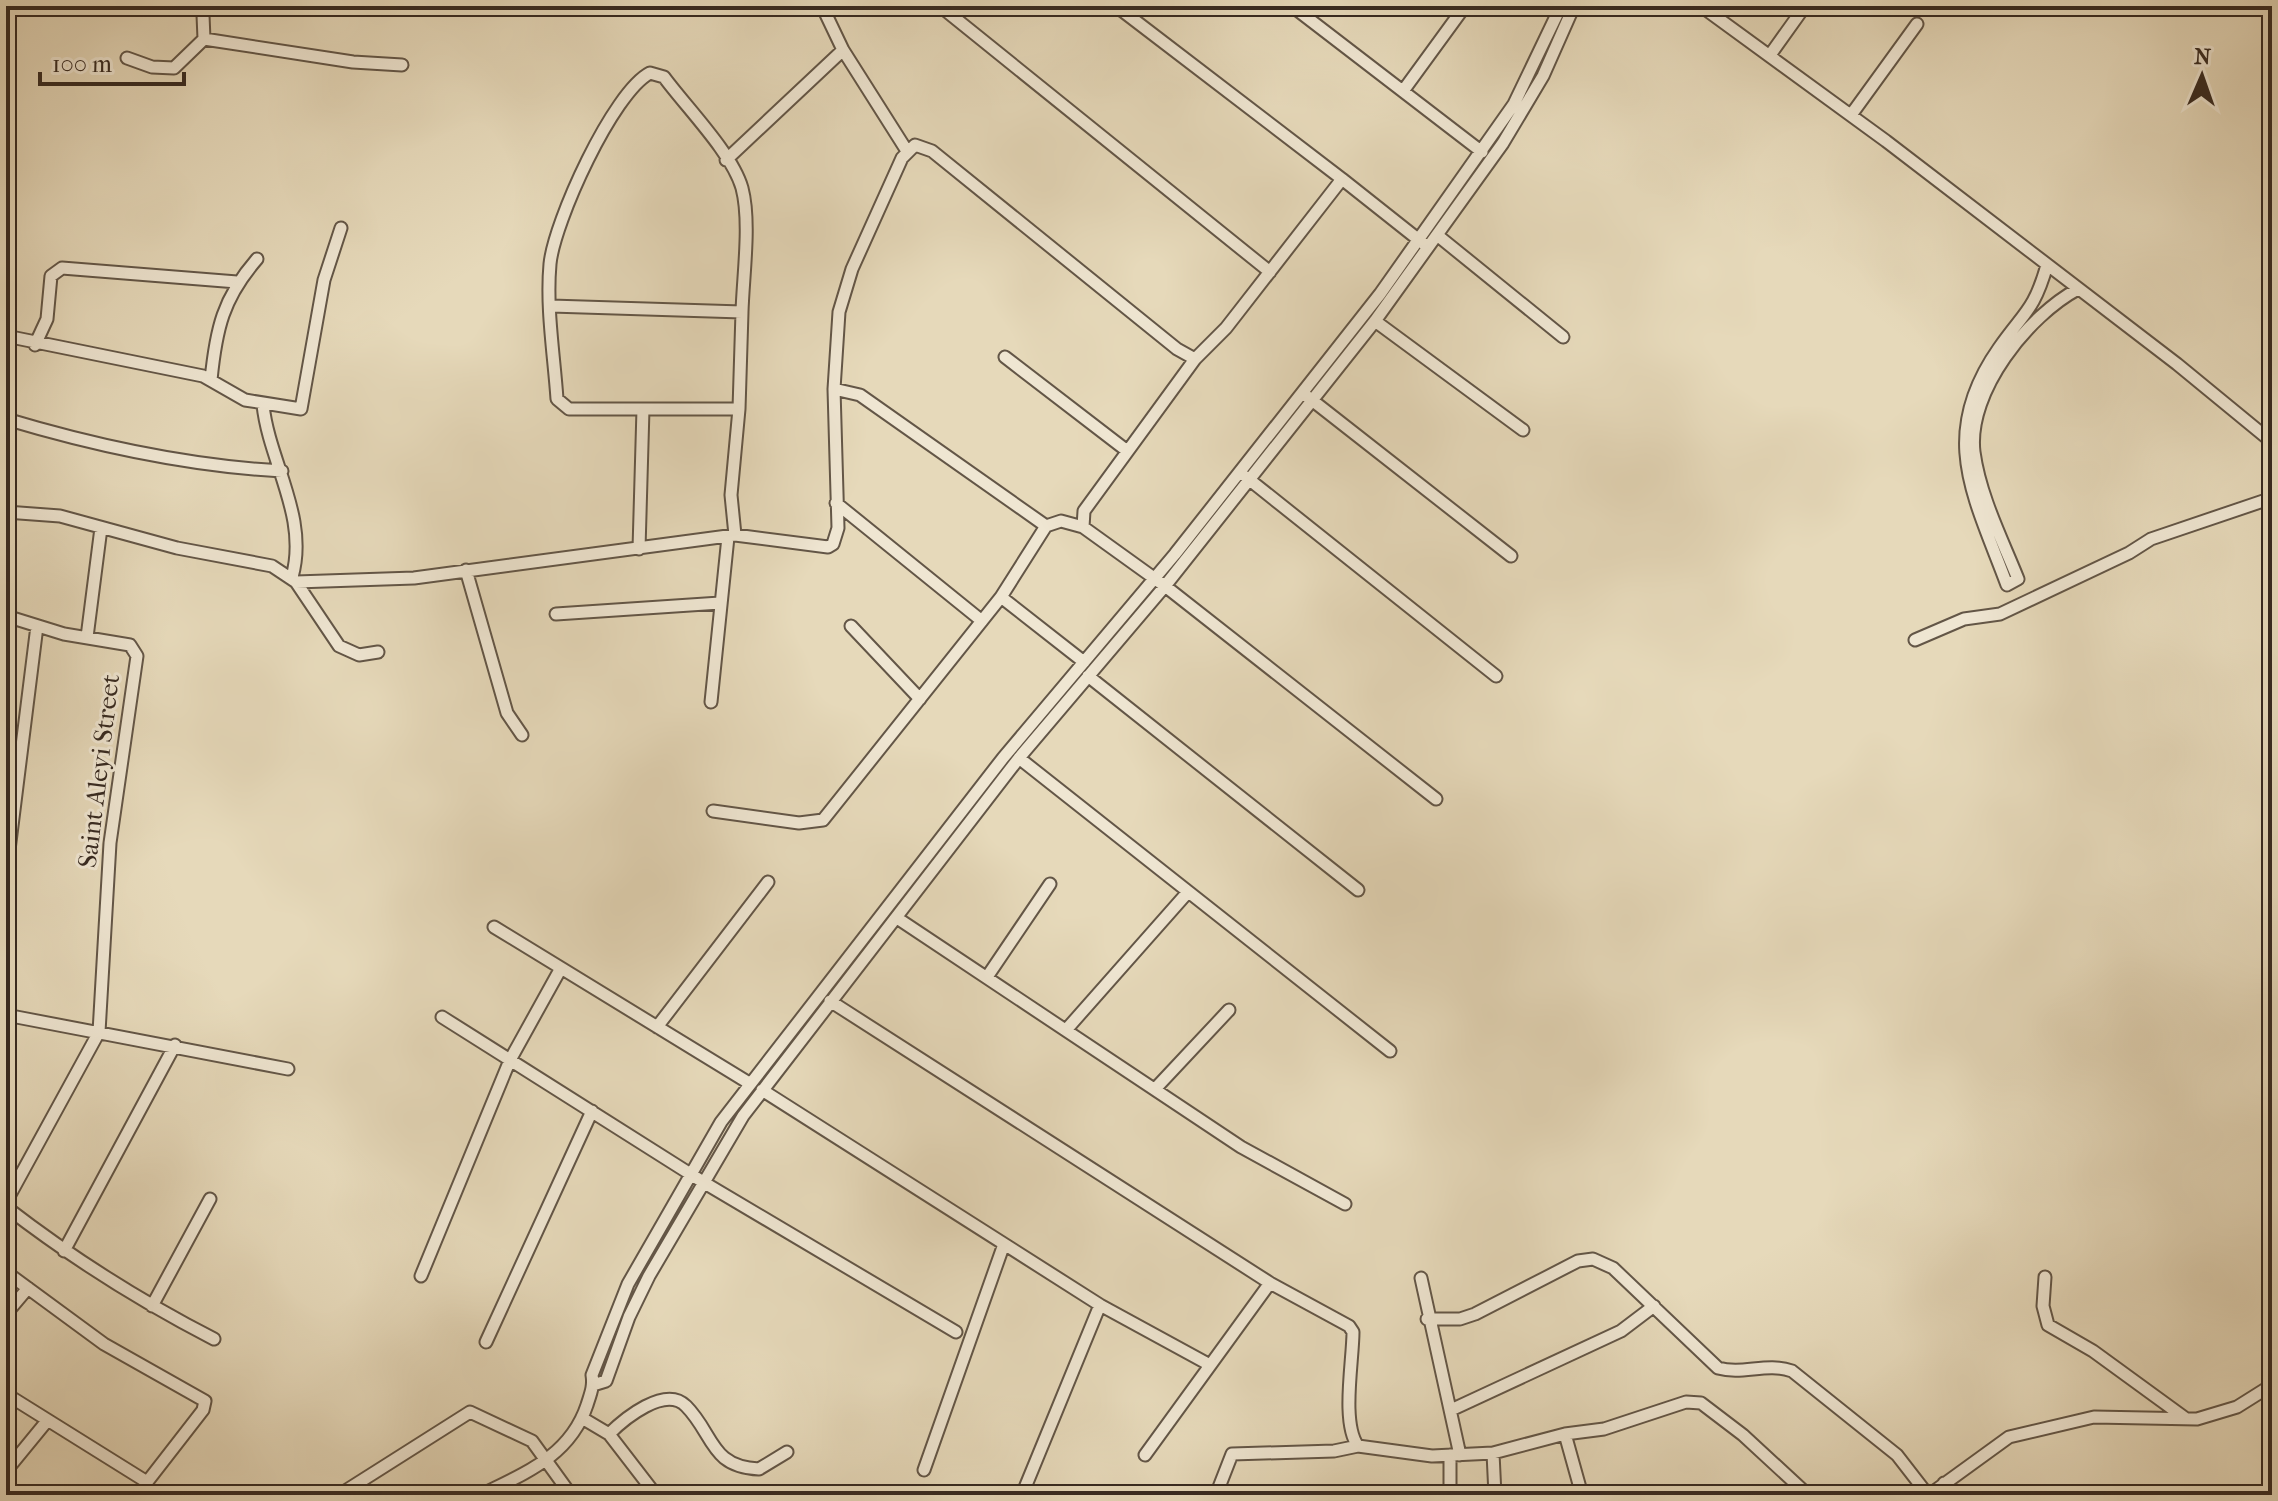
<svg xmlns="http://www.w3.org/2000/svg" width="2278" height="1501" viewBox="0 0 2278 1501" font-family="'IM FELL French Canon',serif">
<rect width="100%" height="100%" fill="#e6d9ba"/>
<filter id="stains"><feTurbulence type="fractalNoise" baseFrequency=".0025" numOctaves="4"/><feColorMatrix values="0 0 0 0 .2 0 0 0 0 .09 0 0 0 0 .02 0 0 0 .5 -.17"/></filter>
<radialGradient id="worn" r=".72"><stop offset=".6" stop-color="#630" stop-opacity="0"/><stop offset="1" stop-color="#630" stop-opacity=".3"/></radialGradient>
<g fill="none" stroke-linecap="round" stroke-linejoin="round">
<g stroke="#635647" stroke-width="15">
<path id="minor" d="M 822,6 L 843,50 L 907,151
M 940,6 L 1270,272
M 1116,6 L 1342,179
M 1292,6 L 1482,152
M 1701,6 L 1886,141 L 2177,364 L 2272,442
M 204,39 L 353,62 L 402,65
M 1770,55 L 1805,6
M 127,58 L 152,67 L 174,68 L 204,39 L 203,15 L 207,6
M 1403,91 L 1465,6
M 1851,115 L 1917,24
M 726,160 L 843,50
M 1437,235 L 1563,337
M 2047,265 C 2034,311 2024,312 1999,348 C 1937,436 1974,496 2007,585 L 2018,579 C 2002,539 1980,496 1974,452 C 1967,391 2029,315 2078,289
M 551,306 L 742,312 L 739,409
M 1375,321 L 1523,430
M 6,336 L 203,376 L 245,400 L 301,409 L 324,280 L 341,228
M 35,345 L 47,319 L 51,276 L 62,268 L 237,282
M 1005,357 L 1126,450
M 211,380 C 216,329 223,298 257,259
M 834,389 L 860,395 L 1046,526 L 1061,521 L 1083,527 L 1165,586 L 1436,799
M 1308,397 L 1511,556
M 263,405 C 269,462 309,517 292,577
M 643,409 L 569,409 L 557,399 C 554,355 546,308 550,264 C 554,222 613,92 650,73 L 664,77 C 686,107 732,153 742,188 C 751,222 743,276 742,312
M 6,419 C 96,446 188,466 282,471
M 1246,477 L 1496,676
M 836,503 L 982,621
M 6,512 L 60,516 L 177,548 L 272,566 L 296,582 L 339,646 L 359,655 L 378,652
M 1046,526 L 1001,597 L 1084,662
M 1083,527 L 1084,511 L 1195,359
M 639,549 L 643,409 L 739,409 L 731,495 L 735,535
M 466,570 L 507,713 L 522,735
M 296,582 L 414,578 L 735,535 L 828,547 L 833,544 L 838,528 L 834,389 L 839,312 L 852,269 L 902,158 L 915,145 L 932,151 L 1177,349 L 1195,359 L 1226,328 L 1342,179 L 1424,244
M 556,614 L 720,603
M 6,616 L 64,634 L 130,645 L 137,656 L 110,843 L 99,1032 L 6,1202
M 851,626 L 920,699
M 87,637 L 101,528
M 1915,640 L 1964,619 L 2000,614 L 2129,553 L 2151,539 L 2272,498
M 1088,676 L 1358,890
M 711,702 L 728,537
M 1019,758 L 1390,1051
M 713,811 L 799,823 L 823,820 L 1001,597
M 6,874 L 37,626
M 897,918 L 1241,1147 L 1345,1204
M 494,927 L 749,1083
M 987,977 L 1050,884
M 830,1001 L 1270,1283 L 1349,1326 L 1353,1332 C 1353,1361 1341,1423 1358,1446 L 1432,1456 L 1493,1453 L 1565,1434 L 1604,1429 L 1686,1402 L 1701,1403 L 1743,1435 L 1808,1495
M 6,1015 L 288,1069
M 442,1017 L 703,1182 L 956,1332
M 657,1027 L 768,882
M 1066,1030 L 1188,892
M 1155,1089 L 1229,1010
M 762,1090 L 1100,1305 L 1022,1495
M 6,1207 C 72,1258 140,1301 214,1339
M 64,1251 L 175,1045
M 6,1272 L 104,1344 L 205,1401 L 203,1410 L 137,1495
M 421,1276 L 510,1060 L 561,968
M 2045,1277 L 2043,1306 L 2048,1325 L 2093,1351 L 2185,1418
M 1421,1278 L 1460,1455
M 1100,1305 L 1210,1365
M 152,1306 L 210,1199
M 6,1314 L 28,1288
M 1427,1319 L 1460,1319 L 1475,1314 L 1578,1261 L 1593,1259 L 1613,1268 L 1718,1368 C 1743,1375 1767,1362 1792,1371 L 1897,1455 L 1928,1495
M 486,1342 L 592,1111
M 593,1385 L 606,1381 L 629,1317 L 649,1276 L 743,1116 L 1019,758 L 1165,586 L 1375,321 L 1503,143 L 1543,76 L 1574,6
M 6,1394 L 147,1482
M 1451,1410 L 1621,1331 L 1654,1306
M 582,1418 L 609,1434 L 656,1495
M 609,1434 C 624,1419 665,1385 686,1406 C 714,1434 710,1467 759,1469 L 787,1452
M 1565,1434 L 1582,1495
M 1493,1453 L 1495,1495
M 1145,1455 L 1270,1283
M 924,1470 L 1004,1244
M 6,1471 L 47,1421
M 1944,1483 L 1952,1495
M 339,1495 L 470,1412 L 532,1441 L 571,1495
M 481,1495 C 525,1473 570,1456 587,1405 C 590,1395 594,1387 592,1375 L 628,1284 L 721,1122 L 1003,758 L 1175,554 L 1380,294 L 1514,104 L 1561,6
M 1216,1495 L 1232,1454 L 1334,1451 L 1358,1446
M 1450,1495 L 1450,1455
M 1929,1495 L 2009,1437 L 2094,1417 L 2197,1419 L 2237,1407 L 2272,1385"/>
</g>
<use href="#minor" stroke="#efe6d2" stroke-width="11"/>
</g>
<g text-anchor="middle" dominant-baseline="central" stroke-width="6" stroke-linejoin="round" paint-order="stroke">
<g font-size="26" fill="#372a21" stroke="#efe6d2">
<text transform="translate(99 771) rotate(-83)">Saint Aleyi Street</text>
</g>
</g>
<rect width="2278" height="1501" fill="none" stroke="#e6d9ba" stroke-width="32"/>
<rect x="8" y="8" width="2262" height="1485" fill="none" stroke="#372a21" stroke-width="4"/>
<rect x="16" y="16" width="2246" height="1469" fill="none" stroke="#372a21" stroke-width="2"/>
<g transform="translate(2202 76) rotate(2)" stroke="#efe6d2" stroke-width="6" paint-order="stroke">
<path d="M0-6L14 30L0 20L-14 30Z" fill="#372a21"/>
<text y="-12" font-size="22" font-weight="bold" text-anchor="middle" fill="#372a21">N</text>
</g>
<path d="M40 72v12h144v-12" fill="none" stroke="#372a21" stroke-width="4"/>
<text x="52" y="72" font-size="24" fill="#372a21" stroke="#efe6d2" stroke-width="6" paint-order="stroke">100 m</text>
<rect width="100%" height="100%" filter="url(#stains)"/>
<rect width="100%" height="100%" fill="url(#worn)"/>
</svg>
